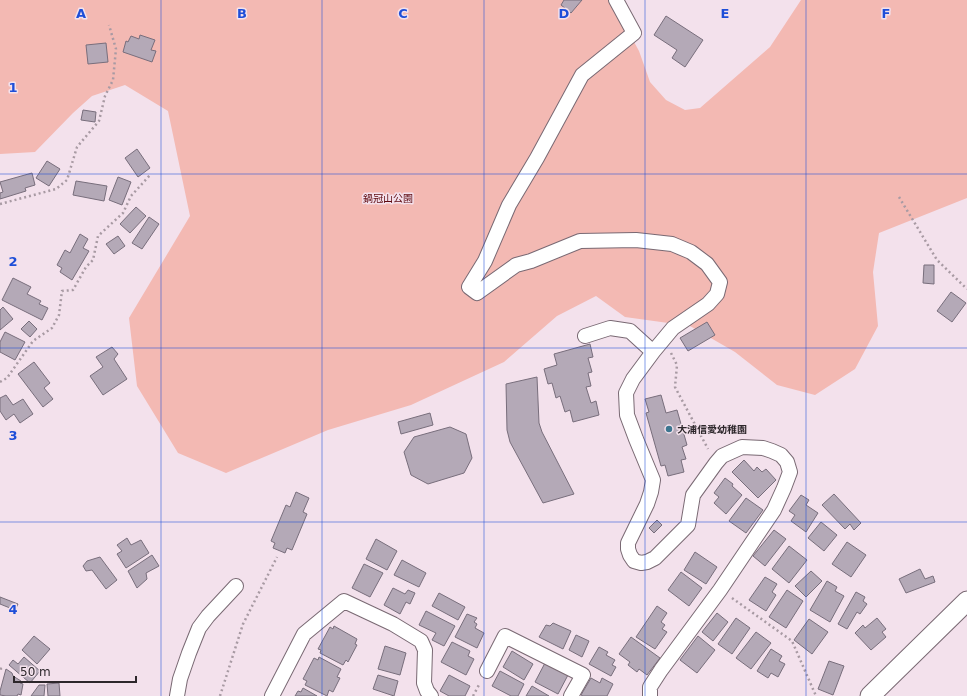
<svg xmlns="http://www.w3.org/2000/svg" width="967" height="696" viewBox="0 0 967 696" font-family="'DejaVu Sans','Noto Sans JP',sans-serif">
<rect width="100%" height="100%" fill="#f3e1ec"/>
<path fill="#f3b9b3" d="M 0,0 L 611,0 L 639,51 L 650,82 L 666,100 L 685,110 L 700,108 L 770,47 L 801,0 L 967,0 L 967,198 L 879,233 L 873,272 L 878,326 L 855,369 L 815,395 L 777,385 L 735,352 L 690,326 L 625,317 L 596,296 L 557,316 L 504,362 L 411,405 L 328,430 L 226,473 L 178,453 L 137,386 L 129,318 L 190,216 L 168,111 L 125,85 L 92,96 L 73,113 L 35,152 L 0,154 Z"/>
<path fill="#b4a9b7" stroke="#786e7c" d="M 564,0 L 582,0 L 571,13 L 561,5 Z
M 666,16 L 703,40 L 685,67 L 672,58 L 677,50 L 654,35 Z
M 140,35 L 155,40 L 151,50 L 156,51 L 152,62 L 123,52 L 126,41 L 128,42 L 131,36 L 139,39 Z
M 106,43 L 108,62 L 88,64 L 86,45 Z
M 83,110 L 96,112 L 95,122 L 81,120 Z
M 137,149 L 150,168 L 138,177 L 125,158 Z
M 47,161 L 60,169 L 49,186 L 36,178 Z
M 32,173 L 35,185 L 25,188 L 26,191 L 0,199 L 0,193 L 3,192 L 0,182 Z
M 118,177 L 131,182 L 122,205 L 109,200 Z
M 76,181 L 107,186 L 104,201 L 73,195 Z
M 136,207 L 146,216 L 130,233 L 120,224 Z
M 149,217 L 159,224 L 142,249 L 132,243 Z
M 80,234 L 88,239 L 83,248 L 89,251 L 72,280 L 60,272 L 62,268 L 57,265 L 65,250 L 70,253 Z
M 118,236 L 125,246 L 114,254 L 106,244 Z
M 924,265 L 934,265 L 934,284 L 923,283 Z
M 13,278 L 31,287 L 27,294 L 41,301 L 39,304 L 48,308 L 42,320 L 2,300 Z
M 951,292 L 966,303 L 952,322 L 937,311 Z
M 3,307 L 13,319 L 0,330 L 0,310 Z
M 29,321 L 37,329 L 30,337 L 21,329 Z
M 707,322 L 715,335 L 688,351 L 680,338 Z
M 5,332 L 25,342 L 15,360 L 0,352 L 0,342 Z
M 590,344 L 593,357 L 588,358 L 592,372 L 588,373 L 591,386 L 586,387 L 591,403 L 596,401 L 599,415 L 573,422 L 570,410 L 565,412 L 560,396 L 556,398 L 552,383 L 548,384 L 544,369 L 557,365 L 554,354 Z
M 112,347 L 118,354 L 114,359 L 127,379 L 103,395 L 90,376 L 103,367 L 96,357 Z
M 34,362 L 50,383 L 44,388 L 53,399 L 43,407 L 18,374 Z
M 537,377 L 539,423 L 542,432 L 574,494 L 543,503 L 510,442 L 507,430 L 506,384 Z
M 6,395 L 13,405 L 23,399 L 33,414 L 20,423 L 14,414 L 6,420 L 0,411 L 0,398 Z
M 661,395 L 666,413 L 677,410 L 687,445 L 682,447 L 686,459 L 681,460 L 684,472 L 668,476 L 665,465 L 661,466 L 646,413 L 649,412 L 645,399 Z
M 430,413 L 433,425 L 401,434 L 398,422 Z
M 450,427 L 466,434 L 472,458 L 464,473 L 428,484 L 411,475 L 404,452 L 414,437 Z
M 744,460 L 754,471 L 757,467 L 762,472 L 766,469 L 776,480 L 758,498 L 732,472 Z
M 725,478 L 733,484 L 732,486 L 742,495 L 726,514 L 714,503 L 719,497 L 714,493 Z
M 296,492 L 309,498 L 303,512 L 307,514 L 292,550 L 287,548 L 285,553 L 273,548 L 275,543 L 271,541 L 286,505 L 290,507 Z
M 834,494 L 861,523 L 854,530 L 850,524 L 845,529 L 822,505 Z
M 801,495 L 809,500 L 806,505 L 818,513 L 806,532 L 791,521 L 795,515 L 789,511 Z
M 746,498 L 763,510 L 746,533 L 729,521 Z
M 657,520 L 662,525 L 654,533 L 649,528 Z
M 821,522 L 837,535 L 824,551 L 808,538 Z
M 774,530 L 786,539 L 765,566 L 753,556 Z
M 127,538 L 131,545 L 141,540 L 149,553 L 126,568 L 117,554 L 122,551 L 117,545 Z
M 376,539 L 397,551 L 387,570 L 366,559 Z
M 847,542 L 866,555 L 851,577 L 832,564 Z
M 789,546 L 807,560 L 789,583 L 772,569 Z
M 695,552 L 717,567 L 706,584 L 684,570 Z
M 152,555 L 159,566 L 146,573 L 147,579 L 137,588 L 128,571 Z
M 100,557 L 117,580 L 106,589 L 92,570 L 86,571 L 83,566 L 87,561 Z
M 402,560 L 426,573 L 419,587 L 394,575 Z
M 364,564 L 383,573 L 370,597 L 352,588 Z
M 920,569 L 925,579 L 933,576 L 935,582 L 906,593 L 899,579 Z
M 811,571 L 822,581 L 806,597 L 795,586 Z
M 681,572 L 702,588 L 689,606 L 668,590 Z
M 765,577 L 777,584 L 772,592 L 776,595 L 766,611 L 749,600 Z
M 827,581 L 837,587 L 835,591 L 844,596 L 830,622 L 810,610 Z
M 393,588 L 405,594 L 408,590 L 415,593 L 410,604 L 406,602 L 400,614 L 384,605 Z
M 787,590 L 803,601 L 786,628 L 769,617 Z
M 856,592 L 865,597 L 863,601 L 867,604 L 860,614 L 857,612 L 847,629 L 838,624 Z
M 439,593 L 465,607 L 458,620 L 432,606 Z
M 0,597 L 18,604 L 15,610 L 0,604 Z
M 657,606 L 667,613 L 661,622 L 665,625 L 662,629 L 667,632 L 655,649 L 636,637 Z
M 426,611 L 455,626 L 444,646 L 432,640 L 436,633 L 419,625 Z
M 717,613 L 728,622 L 713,641 L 702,632 Z
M 467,614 L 477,618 L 474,622 L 477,624 L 475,628 L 484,633 L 477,648 L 455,637 Z
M 736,618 L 750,628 L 732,654 L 718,644 Z
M 877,618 L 886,629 L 882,632 L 886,637 L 871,650 L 855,633 L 863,625 L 865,628 Z
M 809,619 L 828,632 L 812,654 L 794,640 Z
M 553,623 L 571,631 L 563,649 L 539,637 L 546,625 L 550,626 Z
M 334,626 L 357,639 L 355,644 L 357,645 L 348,662 L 346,660 L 343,665 L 320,653 L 321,650 L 318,649 L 330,627 L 333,629 Z
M 756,632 L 771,643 L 751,669 L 736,658 Z
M 576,635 L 589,641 L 582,657 L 569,650 Z
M 34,636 L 50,649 L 37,664 L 22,650 Z
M 698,636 L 715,650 L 697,673 L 680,660 Z
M 631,637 L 660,658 L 647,675 L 639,669 L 637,672 L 628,665 L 630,662 L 619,654 Z
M 452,642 L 470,651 L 468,656 L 474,659 L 466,675 L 441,662 Z
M 385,646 L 406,653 L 400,675 L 378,669 Z
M 599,647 L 608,652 L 606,655 L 615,660 L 612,665 L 616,667 L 611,676 L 589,664 Z
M 771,649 L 782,656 L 779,661 L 785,664 L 778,677 L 771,673 L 768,678 L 757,671 Z
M 512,651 L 533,664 L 524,680 L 503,667 Z
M 24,657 L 40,671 L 30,683 L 9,665 L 13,660 L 18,664 Z
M 319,657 L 341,669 L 337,677 L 340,678 L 333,692 L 329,690 L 327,696 L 305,685 L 307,681 L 303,679 L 314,658 L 318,660 Z
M 829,661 L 844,666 L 833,695 L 818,689 Z
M 545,663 L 568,675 L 558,694 L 535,682 Z
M 6,669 L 12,673 L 13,676 L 21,681 L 20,683 L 23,684 L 21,695 L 18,694 L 17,696 L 6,696 L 0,695 L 0,691 Z
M 500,671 L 524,684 L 518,696 L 511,696 L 492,686 Z
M 378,675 L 398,681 L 394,696 L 373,689 Z
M 449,675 L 470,686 L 465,696 L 449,696 L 440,691 Z
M 591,678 L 600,683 L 602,678 L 613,684 L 607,696 L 583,696 L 581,695 Z
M 59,683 L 60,696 L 48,696 L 47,684 Z
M 39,685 L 45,685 L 44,696 L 31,696 Z
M 532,686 L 549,696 L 526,696 Z
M 303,688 L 317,696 L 295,696 L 298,691 L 301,692 Z"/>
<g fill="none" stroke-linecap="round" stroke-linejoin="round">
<g stroke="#796973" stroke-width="16">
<path id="street" d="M 616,0 L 634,33 L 582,75 L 537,158 L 509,205 L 485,261 L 469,287 L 477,293 L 516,265 L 531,261 L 580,241 L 636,240 L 672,244 L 691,252 L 707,264 L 720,282 L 717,294 L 708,304 L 673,328 L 653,352 L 633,379 L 626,393 L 627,415 L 636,439 L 653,480 L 651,492 L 647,504 L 628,543 L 628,549 L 630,555 L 634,561 L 641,563 L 647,562 L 655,558 L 688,525 L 693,495 L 716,463 L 722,456 L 742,447 L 763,448 L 772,451 L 781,455 L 787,462 L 790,472 L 784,488 L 774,510 L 720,590 L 661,670 L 650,687 L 650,696
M 585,336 L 610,328 L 630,331 L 653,352
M 487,671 L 505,636 L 583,675 L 571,696
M 177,696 L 180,679 L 189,653 L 199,628 L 208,616 L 236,586
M 272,696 L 304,634 L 344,601 L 393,624 L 421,641 L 425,650 L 424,683 L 427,691 L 431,696"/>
</g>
<g stroke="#796973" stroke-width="21">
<path id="secondary" d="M 870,696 L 967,601"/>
</g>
<path stroke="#a89aa3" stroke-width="2.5" stroke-dasharray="2 3" stroke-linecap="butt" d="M 899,197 L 937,260 L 967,289
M 0,204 L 56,189 L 67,180 L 77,147 L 99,121 L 105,96 L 113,80 L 116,49 L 109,25
M 671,353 L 677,365 L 675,387 L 708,449
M 0,382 L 7,378 L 33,341 L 52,328 L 59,315 L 62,291 L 73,290 L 86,267 L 93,260 L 98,236 L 123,213 L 131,196 L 151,174
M 732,598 L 792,641 L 816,696
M 0,668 L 1,669 L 0,671
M 220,696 L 243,624 L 277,557
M 473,696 L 480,683"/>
<use href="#street" stroke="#fff" stroke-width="14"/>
<use href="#secondary" stroke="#fff" stroke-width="19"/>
</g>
<path fill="none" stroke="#1d4ed8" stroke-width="1" stroke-opacity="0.55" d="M 161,0 L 161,696M 322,0 L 322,696M 484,0 L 484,696M 645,0 L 645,696M 806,0 L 806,696M 0,174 L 967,174M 0,348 L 967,348M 0,522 L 967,522"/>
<circle fill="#3d7690" stroke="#f3e1ec" stroke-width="1.5" cx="669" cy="429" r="4"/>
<g text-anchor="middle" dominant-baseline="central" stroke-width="3" stroke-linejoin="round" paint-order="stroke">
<g font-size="10" fill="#5d080e" stroke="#f3e1ec">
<text x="388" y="198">鍋冠山公園</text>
</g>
<g font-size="10" font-weight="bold" fill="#2d272b" stroke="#f3e1ec" text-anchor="start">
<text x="677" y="429">大浦信愛幼稚園</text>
</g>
</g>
<g font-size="13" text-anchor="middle" font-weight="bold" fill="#1d4ed8" stroke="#f3e1ec" stroke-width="3" stroke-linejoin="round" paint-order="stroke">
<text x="81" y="18">A</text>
<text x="242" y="18">B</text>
<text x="403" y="18">C</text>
<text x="564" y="18">D</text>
<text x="725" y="18">E</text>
<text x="886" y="18">F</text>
<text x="13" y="92">1</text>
<text x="13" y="266">2</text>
<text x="13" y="440">3</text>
<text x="13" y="614">4</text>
</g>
<path d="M14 676v6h122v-6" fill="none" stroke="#2d272b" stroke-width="2"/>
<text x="20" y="676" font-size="12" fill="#2d272b" stroke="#f3e1ec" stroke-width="3" paint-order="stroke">50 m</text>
</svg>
